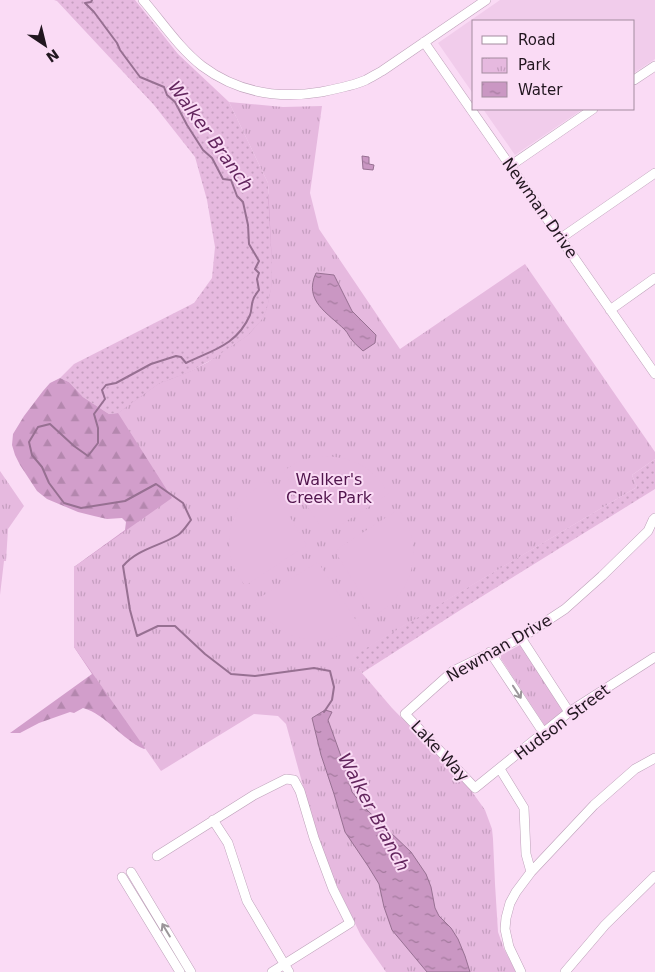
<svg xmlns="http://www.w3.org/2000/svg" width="655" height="972" viewBox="0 0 655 972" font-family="'DejaVu Sans',sans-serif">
<defs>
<pattern id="grass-dots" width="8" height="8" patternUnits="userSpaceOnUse" patternTransform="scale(1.25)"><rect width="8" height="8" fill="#e6b9df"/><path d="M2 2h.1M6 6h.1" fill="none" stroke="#c59ebf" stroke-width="1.8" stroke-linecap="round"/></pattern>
<pattern id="forest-firs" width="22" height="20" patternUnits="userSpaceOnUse" patternTransform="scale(1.25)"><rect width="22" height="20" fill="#d29ecb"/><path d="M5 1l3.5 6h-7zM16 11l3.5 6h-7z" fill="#b487ae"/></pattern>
<pattern id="park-tufts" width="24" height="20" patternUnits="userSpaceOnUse" patternTransform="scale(1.25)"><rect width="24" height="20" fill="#e6b9df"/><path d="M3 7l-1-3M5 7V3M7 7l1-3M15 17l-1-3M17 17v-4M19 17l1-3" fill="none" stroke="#c59ebf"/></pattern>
<pattern id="water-ripples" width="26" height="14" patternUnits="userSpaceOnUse" patternTransform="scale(1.25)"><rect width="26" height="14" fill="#ca97c3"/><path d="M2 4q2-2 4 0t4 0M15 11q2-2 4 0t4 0" fill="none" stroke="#a47a9e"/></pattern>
</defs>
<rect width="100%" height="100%" fill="#fadbf5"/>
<path fill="#f1cceb" d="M 500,0 L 655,0 L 655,59 L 634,73 L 634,21 L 474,21 L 474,95 L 438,43 Z
M 483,109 L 583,109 L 515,155 Z"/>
<path fill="url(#grass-dots)" d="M 54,0 L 135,0 L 178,54 L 229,102 L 268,183 L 272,266 L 271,288 L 267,308 L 263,318 L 248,335 L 215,358 L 189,372 L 158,384 L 118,413 L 109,414 L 83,397 L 69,382 L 60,378 L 74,364 L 194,303 L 212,278 L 215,247 L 207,200 L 195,157 L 154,105 L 57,1 Z
M 655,459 L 655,489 L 465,607 L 362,673 L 352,656 L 637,487 L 632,475 Z"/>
<path fill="url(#forest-firs)" d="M 268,193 L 292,305 L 177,442 L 153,744 L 144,749 C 121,739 107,715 83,708 L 74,713 L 70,712 L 39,723 L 20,733 L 10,733 L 92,674 L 74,647 L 74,567 L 125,530 L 126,522 L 122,518 L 107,519 L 94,516 L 78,512 L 47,499 L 37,491 L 20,465 L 15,455 L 12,445 L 13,434 L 24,416 L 43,391 L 50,383 L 60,378 L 69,382 L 83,397 L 109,414 L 118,413 L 158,384 L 189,372 L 207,363 L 215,358 L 248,335 L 263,318 L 267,308 L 271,288 L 272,266 Z"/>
<path fill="url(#park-tufts)" d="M 229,102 L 283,107 L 322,106 L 310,193 L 319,229 L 400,349 L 525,264 L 655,452 L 655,459 L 632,475 L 637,487 L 353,656 L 362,673 L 392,708 L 468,786 L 485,810 L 492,829 L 493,839 L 495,884 L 498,932 L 504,949 L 516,972 L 386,972 L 361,936 L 330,871 L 311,815 L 286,724 L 278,716 L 254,714 L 161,771 L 74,647 L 74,567 L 172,498 L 118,413 L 158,384 L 189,372 L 207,363 L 232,346 L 248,335 L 263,318 L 267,308 L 271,288 L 272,266 L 268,183 Z
M 0,471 L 24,506 L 8,529 L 6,561 L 4,561 L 0,595 Z
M 522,644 L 565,711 L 545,726 L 501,659 L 501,655 Z"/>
<path fill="#e6b9df" d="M 316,456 C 339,456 360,459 377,478 C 382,482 385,489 389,494 L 326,534 L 283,471 L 298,462 Z
M 268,481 L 307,545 L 245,586 C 242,581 239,577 236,572 C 224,548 229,514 248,495 C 254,489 261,485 268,481 Z
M 399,509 C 402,515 406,521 408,526 C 419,551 413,583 393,601 C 388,607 381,611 375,616 L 336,553 L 339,548 Z
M 318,562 L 359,625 C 348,631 336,639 323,640 C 293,642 268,626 254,601 Z"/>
<path fill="url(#water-ripples)" stroke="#977092" d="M 362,156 L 369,157 L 369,164 L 374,165 L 373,170 L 363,169 Z
M 316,273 L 334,275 L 352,311 L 376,335 L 375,343 L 363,351 C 359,347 355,344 352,340 C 349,337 348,333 345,330 C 328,313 303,301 316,273 Z
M 325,710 L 332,712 L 328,720 L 346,770 L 352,792 L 366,809 L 411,852 L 426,874 L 431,887 L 435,908 L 439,916 L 451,928 L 458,939 L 465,956 L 470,972 L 427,972 L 392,930 L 384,907 L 379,884 L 368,866 L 345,832 L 334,794 L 321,755 L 312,718 Z"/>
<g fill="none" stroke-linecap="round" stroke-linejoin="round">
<path stroke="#977092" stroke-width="2" d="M 92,0 L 91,2 L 85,3 L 94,12 L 117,43 L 120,50 L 140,77 L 164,87 L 167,95 L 175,102 L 187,125 L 203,150 L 212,158 L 223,179 L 231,180 L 237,196 L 243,202 L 248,225 L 249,244 L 259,261 L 255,269 L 259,273 L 257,279 L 259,290 C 257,293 254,296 253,300 C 251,305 252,310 250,315 C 237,345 213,350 186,363 L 181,357 L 176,356 L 151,364 L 116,383 L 106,385 L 102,390 L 105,399 L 94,414 L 98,428 L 98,443 L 88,456 L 74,446 L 50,424 L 38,427 L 29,442 L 32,455 L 42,467 L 49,483 L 64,503 L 81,508 L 125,501 L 156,484 L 183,503 L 191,520 C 187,525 183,532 178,535 C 160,546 137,549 123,566 L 130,610 L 137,636 L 158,626 L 175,626 L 205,654 L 231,674 L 255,676 L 314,668 L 330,671 L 334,687 L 332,700 L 324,712"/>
<g stroke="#bda1b9" stroke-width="10">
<path id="minor" d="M 143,0 C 162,22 179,48 202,66 C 238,93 278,99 321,92 C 336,89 352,86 366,80 C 371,77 377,74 382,71 L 486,0
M 424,42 L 655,374
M 634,80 L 655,66
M 510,166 L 593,109
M 561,238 L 655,173
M 610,310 L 655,278
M 655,518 L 653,520 L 648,531 L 602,576 L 565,609 L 521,638 L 453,671 L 405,714 L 475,788 L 569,712 L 655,657
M 521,638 L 569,712
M 490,652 L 543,732
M 500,769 L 524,808 L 526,854 L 531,872
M 213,820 L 228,843 L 247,901 L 289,972
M 157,856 L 254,795 L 286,779 L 294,780 L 300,791 L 314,838 L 333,889 L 350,923 L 272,972
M 131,872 L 191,972
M 122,877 L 180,972
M 521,972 L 509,947 L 505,929 L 506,918 L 510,903 L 516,892 L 531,872 L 594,805 L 635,769 L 655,758
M 565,972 L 605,925 L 655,876"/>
</g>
<use href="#minor" stroke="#fff" stroke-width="9"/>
</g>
<defs><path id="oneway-shaft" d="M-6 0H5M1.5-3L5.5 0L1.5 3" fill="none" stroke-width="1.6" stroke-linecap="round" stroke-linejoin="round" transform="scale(1.25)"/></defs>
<g stroke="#9b969a">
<use href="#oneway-shaft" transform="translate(517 692) rotate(57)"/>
<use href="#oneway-shaft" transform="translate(166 930) rotate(-121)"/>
</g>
<g text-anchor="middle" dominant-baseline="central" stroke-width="4" stroke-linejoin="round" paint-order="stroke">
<g font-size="16" fill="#21161f" stroke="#fadbf5">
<text transform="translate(540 208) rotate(55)">Newman Drive</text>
<text transform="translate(499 648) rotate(-30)">Newman Drive</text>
<text transform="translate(562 722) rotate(-37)">Hudson Street</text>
<text transform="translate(440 751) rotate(47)">Lake Way</text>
</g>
<g font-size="16" fill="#51154d" stroke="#fadbf5">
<text x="329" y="479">Walker's<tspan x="329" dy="18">Creek Park</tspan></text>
</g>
<g font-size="18" font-style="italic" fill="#63265e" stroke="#fadbf5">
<text transform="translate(211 136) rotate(54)">Walker Branch</text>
<text transform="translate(374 812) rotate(62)">Walker Branch</text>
</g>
</g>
<rect x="472" y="20" width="162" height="90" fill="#fadbf5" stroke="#a38c9f"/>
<rect x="482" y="36" width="25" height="8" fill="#ffffff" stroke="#a38c9f"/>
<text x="518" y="45" font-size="15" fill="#21161f">Road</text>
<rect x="482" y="58" width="25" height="15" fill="url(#park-tufts)" stroke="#a38c9f"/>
<text x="518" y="70" font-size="15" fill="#21161f">Park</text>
<rect x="482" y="82" width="25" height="15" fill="url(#water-ripples)" stroke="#a38c9f"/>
<text x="518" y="95" font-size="15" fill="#21161f">Water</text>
<g transform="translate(45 45) rotate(145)" stroke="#fadbf5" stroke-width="4" paint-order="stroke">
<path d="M0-4L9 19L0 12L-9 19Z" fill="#21161f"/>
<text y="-8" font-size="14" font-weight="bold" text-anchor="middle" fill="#21161f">N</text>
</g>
</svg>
